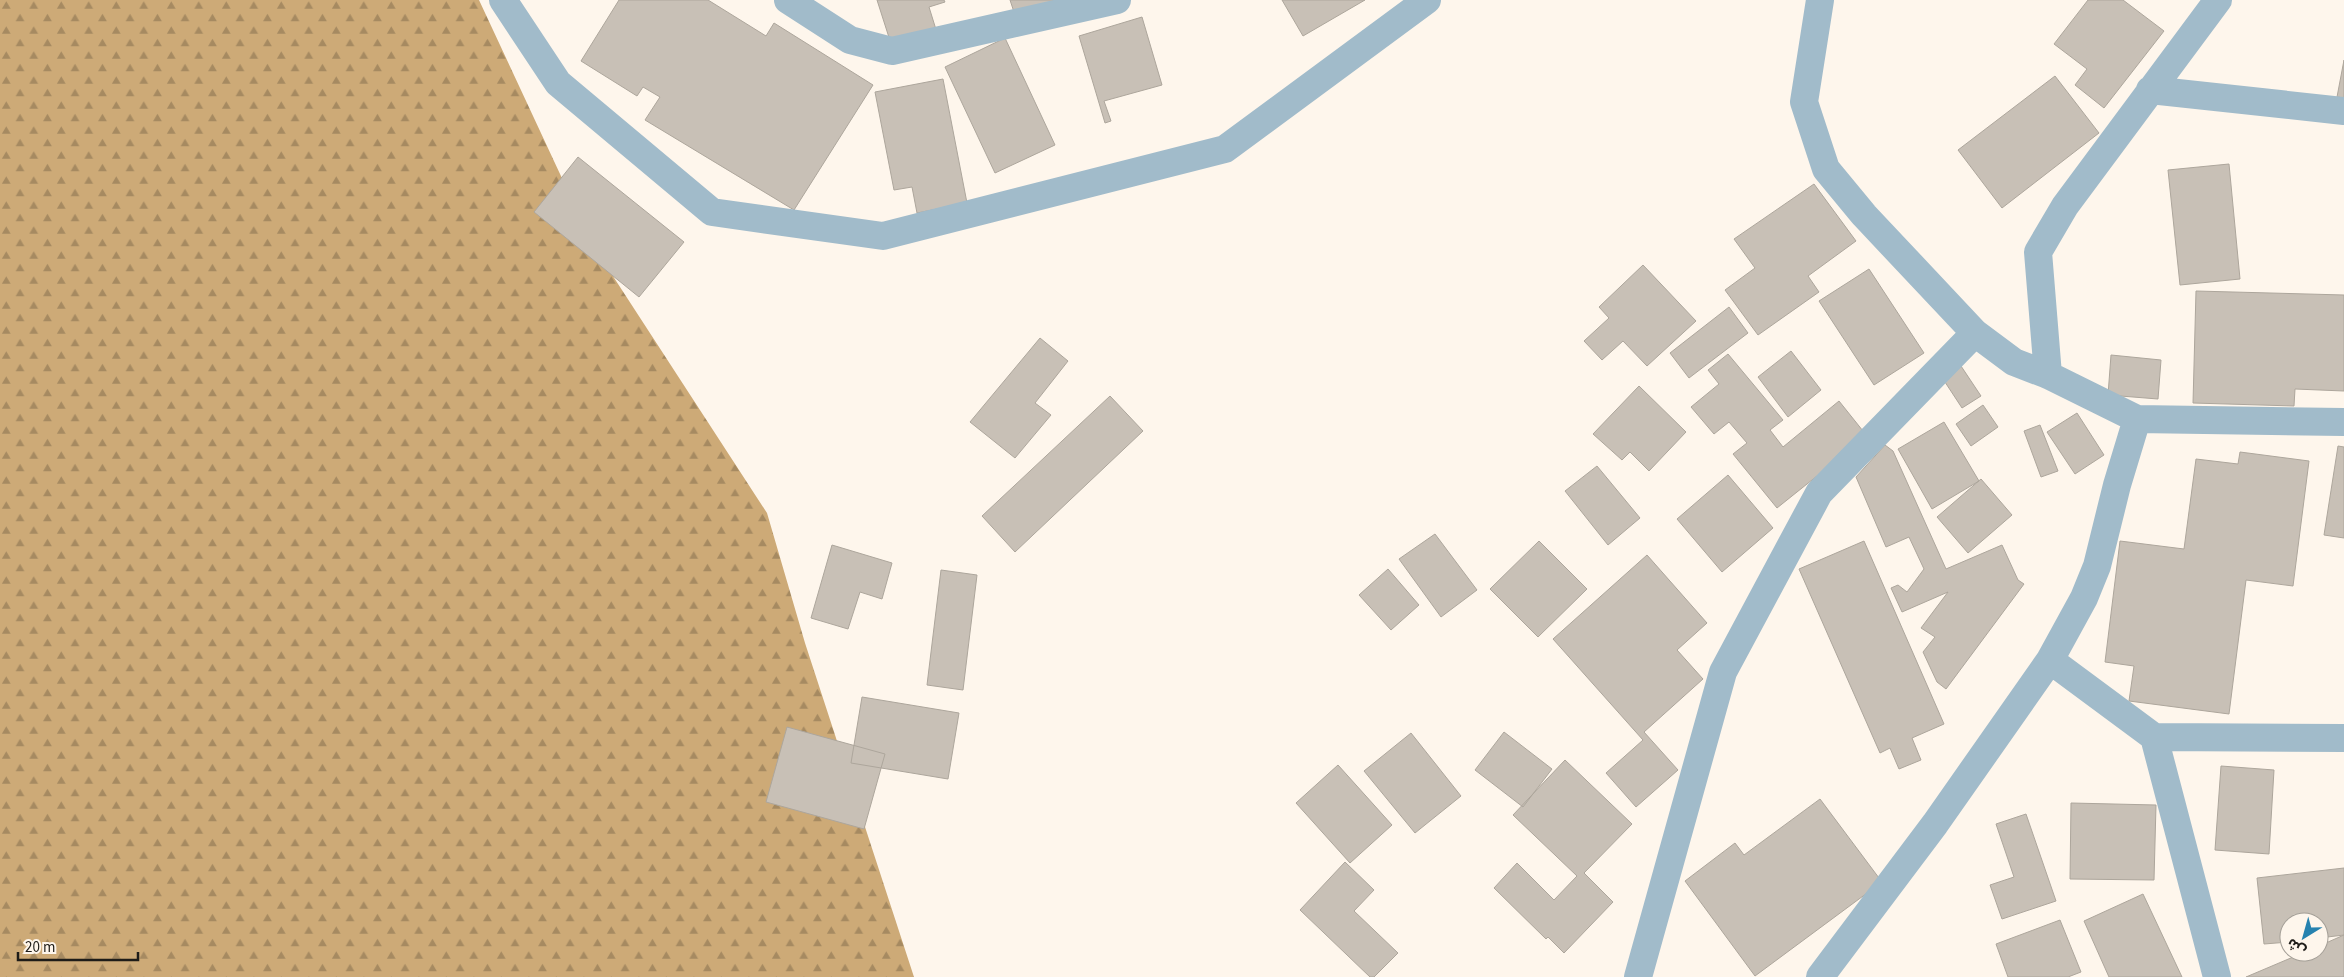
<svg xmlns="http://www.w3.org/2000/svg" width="2344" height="977" viewBox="0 0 2344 977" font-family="'Source Sans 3','Noto Sans Arabic',sans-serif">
<defs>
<pattern id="forest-firs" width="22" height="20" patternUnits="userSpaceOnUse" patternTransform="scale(1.25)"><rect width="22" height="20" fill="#cdaa77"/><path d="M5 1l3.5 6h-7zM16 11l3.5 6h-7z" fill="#a68a61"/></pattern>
</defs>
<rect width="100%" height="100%" fill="#fef6ec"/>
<path fill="url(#forest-firs)" d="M 0,0 L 479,0 L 594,247 L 767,513 L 805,643 L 914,977 L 0,977 Z"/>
<path fill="#c8c0b6" stroke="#ada69c" d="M 619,0 L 708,0 L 766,36 L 774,23 L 873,85 L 794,210 L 645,120 L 660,97 L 643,87 L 637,96 L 581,61 Z
M 877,0 L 944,0 L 945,2 L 929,7 L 938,36 L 893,50 Z
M 1010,0 L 1056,0 L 1015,15 Z
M 1282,0 L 1365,0 L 1303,36 Z
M 2088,0 L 2123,0 L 2164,31 L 2104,108 L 2075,85 L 2087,69 L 2054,44 Z
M 1142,17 L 1162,85 L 1104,101 L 1111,121 L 1105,123 L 1079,36 Z
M 1005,38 L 1055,145 L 995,173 L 945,67 Z
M 2344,60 L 2344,98 L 2337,97 Z
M 2055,76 L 2099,133 L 2002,208 L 1958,150 Z
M 943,79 L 967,203 L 917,213 L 912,187 L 894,190 L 875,92 Z
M 578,157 L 684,242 L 639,297 L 534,212 Z
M 2229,164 L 2240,279 L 2180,285 L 2168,170 Z
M 1814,184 L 1856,241 L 1808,276 L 1819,292 L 1758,335 L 1725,290 L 1755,268 L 1734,239 Z
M 1643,265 L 1696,321 L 1647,366 L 1623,341 L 1602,360 L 1584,341 L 1609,318 L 1599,307 Z
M 1869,269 L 1924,353 L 1874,385 L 1819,301 Z
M 2196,291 L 2344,295 L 2344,391 L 2295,389 L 2294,406 L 2193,403 Z
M 1729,307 L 1748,333 L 1689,378 L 1670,353 Z
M 1040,338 L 1068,361 L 1035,403 L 1051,415 L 1015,458 L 970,422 Z
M 1791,351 L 1821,390 L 1788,417 L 1758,377 Z
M 1728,354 L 1783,420 L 1770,430 L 1783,447 L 1839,401 L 1867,436 L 1777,508 L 1733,454 L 1747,443 L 1729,422 L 1714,434 L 1691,407 L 1719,384 L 1708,370 Z
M 2111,355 L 2161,360 L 2158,399 L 2108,395 Z
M 1961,366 L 1981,396 L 1962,408 L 1943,379 Z
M 1639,386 L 1686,432 L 1649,471 L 1630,452 L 1622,460 L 1593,434 Z
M 1110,396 L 1143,431 L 1015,552 L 982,516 Z
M 1983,405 L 1998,427 L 1971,446 L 1956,424 Z
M 2077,413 L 2104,455 L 2075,474 L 2047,432 Z
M 1944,422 L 1979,481 L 1932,509 L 1898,449 Z
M 2040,425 L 2058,471 L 2041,477 L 2024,431 Z
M 1885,445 L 1893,451 L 1946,569 L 2002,545 L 2018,580 L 2024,584 L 1946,689 L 1937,682 L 1923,652 L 1935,637 L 1921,628 L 1948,592 L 1902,612 L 1891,588 L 1898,585 L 1907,592 L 1924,569 L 1909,537 L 1886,547 L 1856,477 Z
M 2338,446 L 2344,447 L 2344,538 L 2324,535 Z
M 2240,452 L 2309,461 L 2293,586 L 2246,580 L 2229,714 L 2129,701 L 2134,666 L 2105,662 L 2120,541 L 2184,549 L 2196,459 L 2238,464 Z
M 1597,466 L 1640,518 L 1608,545 L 1565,491 Z
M 1728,475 L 1773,528 L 1722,572 L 1677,519 Z
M 1981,479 L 2012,515 L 1968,553 L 1937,517 Z
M 1435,534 L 1477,590 L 1441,617 L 1399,559 Z
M 1539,541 L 1587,589 L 1538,637 L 1490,589 Z
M 1864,541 L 1944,724 L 1912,738 L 1921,760 L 1899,769 L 1890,748 L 1880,753 L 1799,569 Z
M 832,545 L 892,563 L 882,599 L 860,592 L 848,629 L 811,618 Z
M 1647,555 L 1707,623 L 1677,650 L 1703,679 L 1644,732 L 1678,770 L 1636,807 L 1606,773 L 1643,740 L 1553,639 Z
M 1388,569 L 1419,605 L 1391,630 L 1359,595 Z
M 941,570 L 977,575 L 963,690 L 927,685 Z
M 862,697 L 959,713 L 948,779 L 851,763 Z
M 787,727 L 885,754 L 864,829 L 766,802 Z
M 1504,732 L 1552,769 L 1523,807 L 1475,770 Z
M 1411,733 L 1461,796 L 1415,833 L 1364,771 Z
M 1565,760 L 1632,824 L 1584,873 L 1613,902 L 1564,953 L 1548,937 L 1546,939 L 1494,888 L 1517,863 L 1554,900 L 1577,876 L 1513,815 Z
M 1338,765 L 1392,825 L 1350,863 L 1296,803 Z
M 2221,766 L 2274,770 L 2269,854 L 2215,850 Z
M 1820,799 L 1882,882 L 1755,976 L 1685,881 L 1735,843 L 1744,855 Z
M 2071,803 L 2156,805 L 2154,880 L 2070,879 Z
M 2026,814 L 2056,901 L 2002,919 L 1990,885 L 2014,877 L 1996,824 Z
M 1345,862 L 1374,890 L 1354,911 L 1398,953 L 1374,977 L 1370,977 L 1300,910 Z
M 2344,868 L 2344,935 L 2319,938 L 2319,922 L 2289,922 L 2289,942 L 2264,944 L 2257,878 Z
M 2143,894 L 2182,977 L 2109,977 L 2084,921 Z
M 2060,920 L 2081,972 L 2068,977 L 2008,977 L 1996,944 Z
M 2344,935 L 2344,977 L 2246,977 L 2305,952 L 2319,952 L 2319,946 Z"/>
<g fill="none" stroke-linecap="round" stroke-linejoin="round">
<path stroke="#a1bbca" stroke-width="28" d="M 503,0 L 558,83 L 712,212 L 883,236 L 1225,149 L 1427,0
M 788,0 L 850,40 L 892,51 L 1117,0
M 1820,0 L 1804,102 L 1826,169 L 1864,215 L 1975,333 L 2014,362 L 2048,375 L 2137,419 L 2344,422
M 2150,90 L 2344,111
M 2048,375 L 2038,252 L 2065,206 L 2218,0
M 2050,660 L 2154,737 L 2217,977
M 2154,737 L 2344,738
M 1638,977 L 1723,672 L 1819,493 L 1975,333
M 1820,977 L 1935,824 L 2050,660 L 2084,598 L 2097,566 L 2117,485 L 2137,419"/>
</g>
<g transform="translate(2304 937) rotate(217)"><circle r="24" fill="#fef6ec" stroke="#a49f97"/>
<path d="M0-4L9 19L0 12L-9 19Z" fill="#2682af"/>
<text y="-8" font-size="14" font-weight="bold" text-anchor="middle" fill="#1e1c18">ش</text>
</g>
<path d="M18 952v8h120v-8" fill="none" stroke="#1e1c18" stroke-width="2.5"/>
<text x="25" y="952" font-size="15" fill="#1e1c18" stroke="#fef6ec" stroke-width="4" paint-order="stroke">20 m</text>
</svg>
